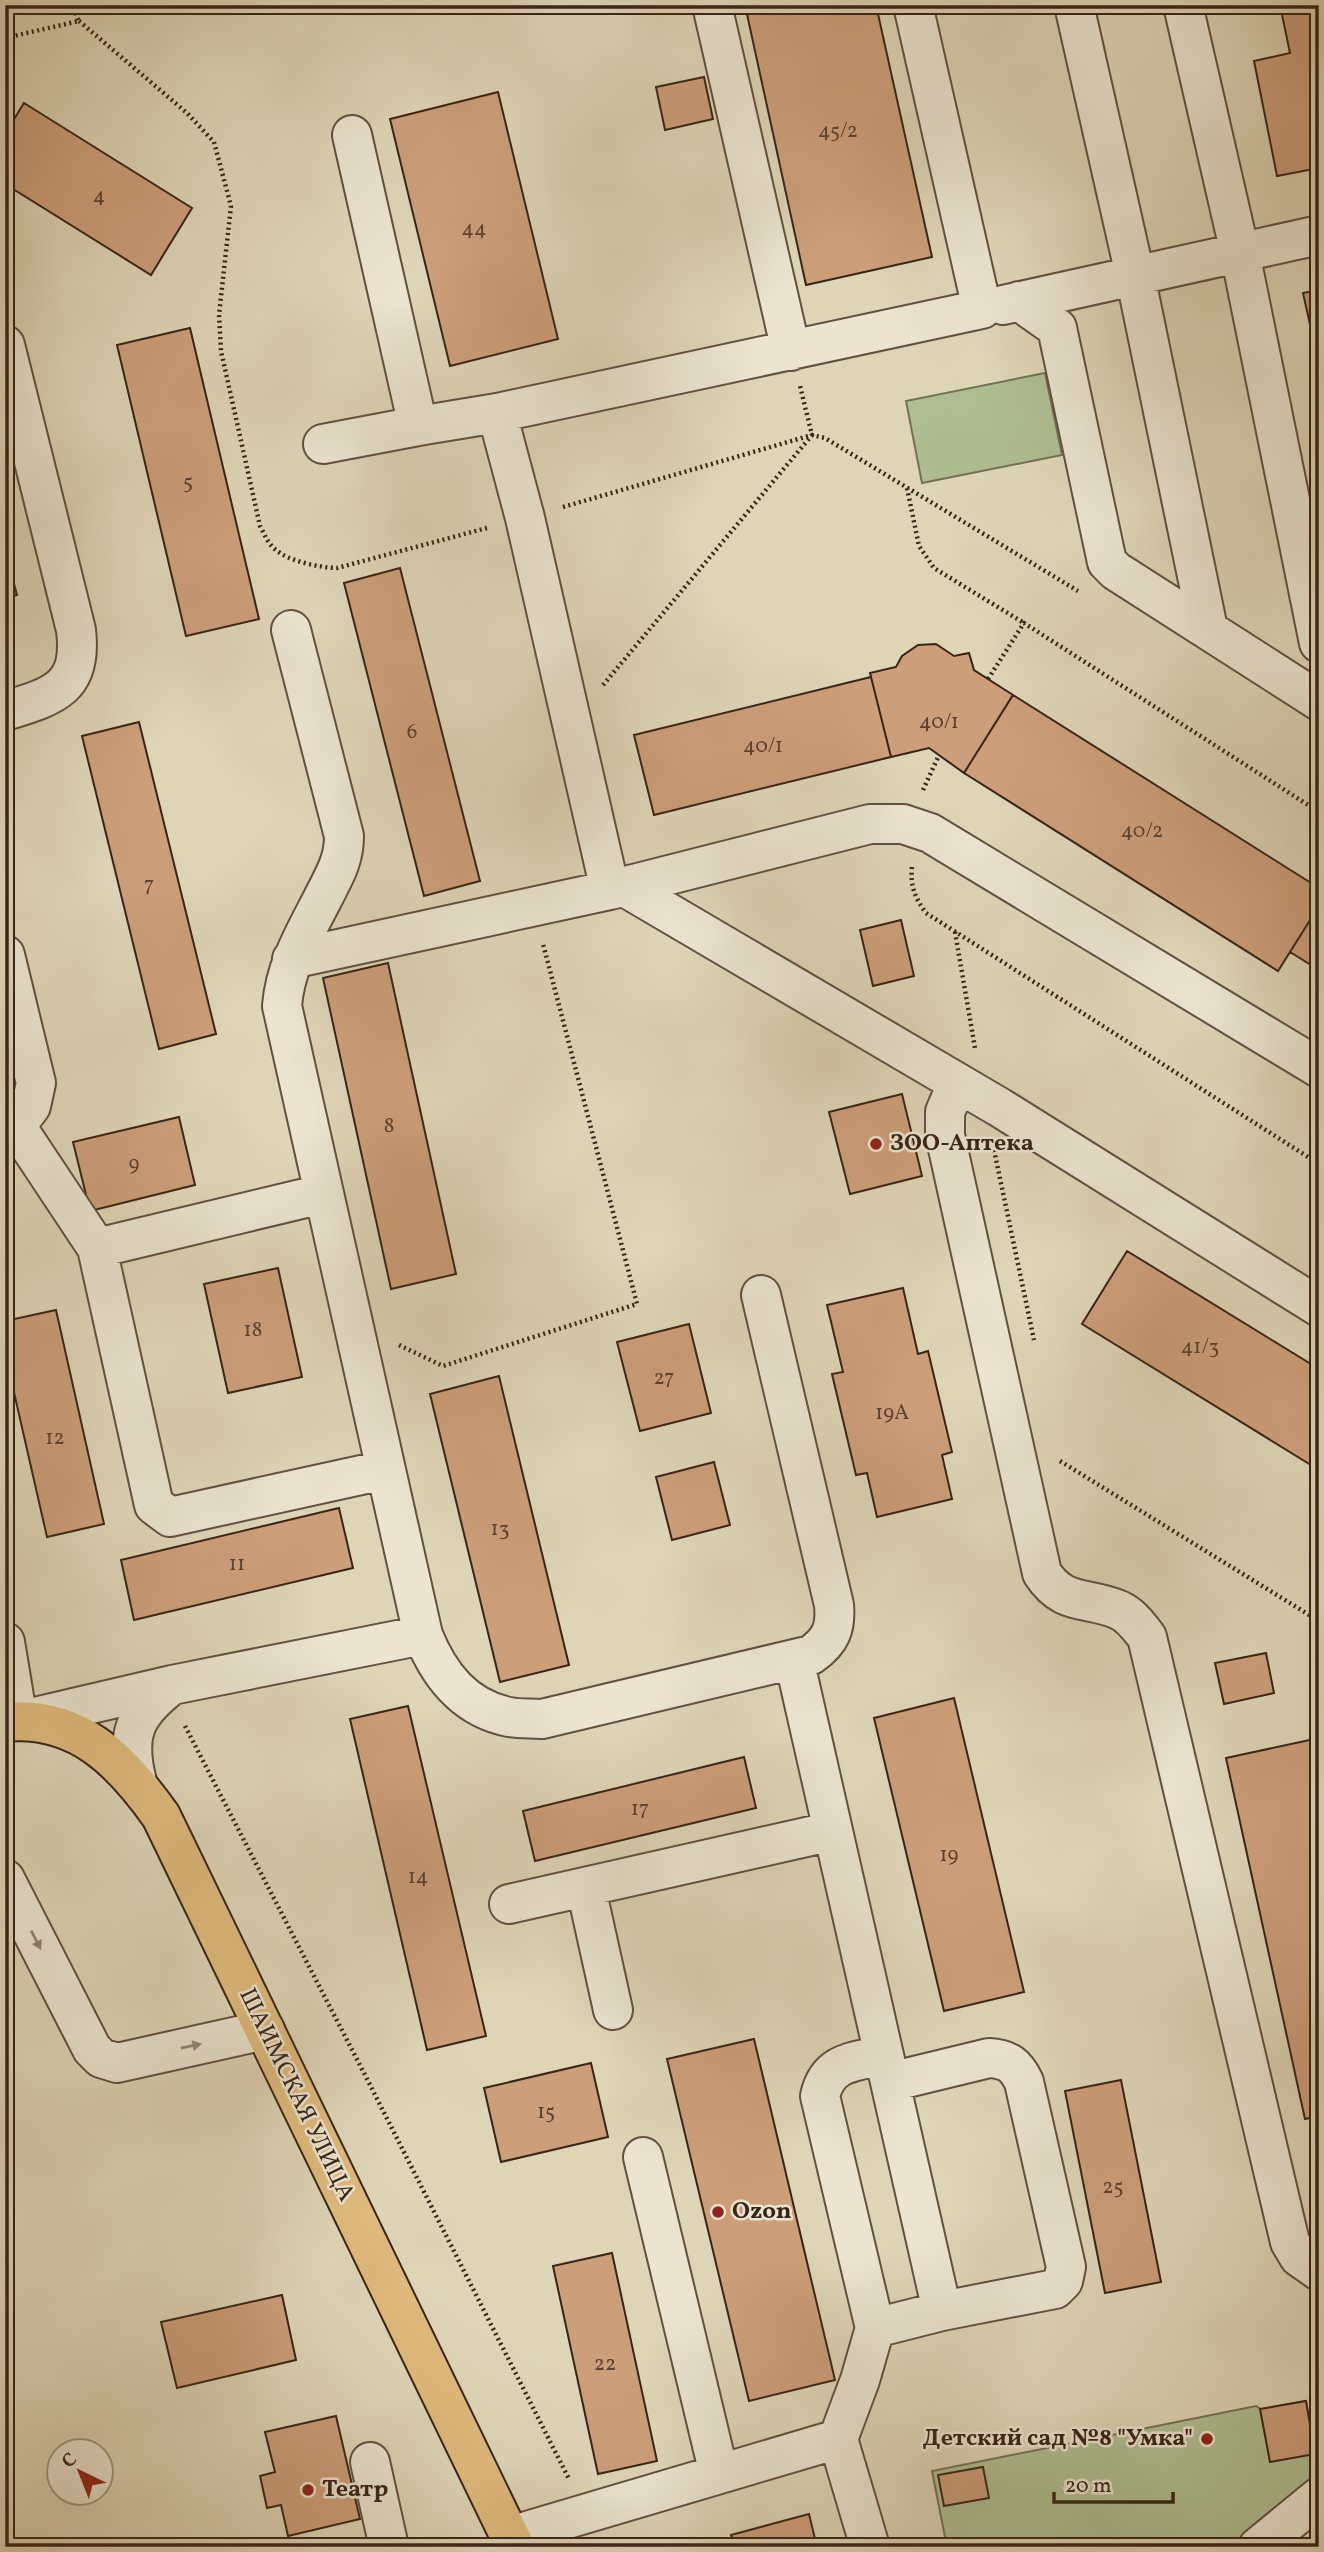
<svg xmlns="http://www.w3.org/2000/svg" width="1324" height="2552" viewBox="0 0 1324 2552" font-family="Vollkorn,serif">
<rect width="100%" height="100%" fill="#ded5b7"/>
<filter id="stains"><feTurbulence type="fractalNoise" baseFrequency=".00286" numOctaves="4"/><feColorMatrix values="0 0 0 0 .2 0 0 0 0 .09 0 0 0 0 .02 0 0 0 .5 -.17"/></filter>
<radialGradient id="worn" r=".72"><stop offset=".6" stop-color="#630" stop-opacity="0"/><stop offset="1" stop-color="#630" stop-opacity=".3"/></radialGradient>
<path fill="#aebe92" stroke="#747155" stroke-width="2" d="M 1045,373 L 1062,455 L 922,483 L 906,401 Z
M 1306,2401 L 1319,2478 L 1234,2547 L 947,2547 L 932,2471 L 1256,2406 L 1261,2409 Z"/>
<path fill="#cc9e7a" stroke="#392418" stroke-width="2" d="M 745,5 L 876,5 L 932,257 L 806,285 Z
M 1280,5 L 1319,5 L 1319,168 L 1277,176 L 1254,61 L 1290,53 Z
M 704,77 L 713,119 L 665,130 L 656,87 Z
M 498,92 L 558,339 L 450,366 L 390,119 Z
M 24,103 L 192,208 L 151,275 L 5,184 L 5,134 Z
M 1319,290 L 1319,365 L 1303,293 Z
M 190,328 L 259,619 L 186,636 L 117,345 Z
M 5,550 L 17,595 L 5,598 Z
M 400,568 L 480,881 L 424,896 L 344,583 Z
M 936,644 L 954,656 L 969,653 L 974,670 L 1013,695 L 964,773 L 929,748 L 891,757 L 870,673 L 896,667 L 902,656 L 918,645 Z
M 871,677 L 891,757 L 654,815 L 634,735 Z
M 1013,695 L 1319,888 L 1319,906 L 1278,971 L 964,773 Z
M 139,722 L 216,1034 L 159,1049 L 82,736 Z
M 1319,906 L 1319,970 L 1290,952 Z
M 901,920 L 914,976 L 873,986 L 860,930 Z
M 388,963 L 456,1274 L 391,1289 L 323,978 Z
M 902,1094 L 922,1176 L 850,1194 L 829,1112 Z
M 179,1117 L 195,1185 L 90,1211 L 73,1142 Z
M 1127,1251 L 1319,1369 L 1319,1470 L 1082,1324 Z
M 278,1268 L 302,1377 L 228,1393 L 204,1284 Z
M 903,1288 L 918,1354 L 928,1351 L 952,1452 L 942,1455 L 952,1499 L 877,1517 L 867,1473 L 856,1475 L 832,1374 L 843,1372 L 827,1305 Z
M 56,1310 L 104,1524 L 47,1537 L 5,1353 L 5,1321 Z
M 689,1324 L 711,1413 L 640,1431 L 617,1342 Z
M 499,1376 L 569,1665 L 500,1682 L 430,1394 Z
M 714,1462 L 730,1525 L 672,1540 L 656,1477 Z
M 339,1508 L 353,1568 L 134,1620 L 121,1560 Z
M 1266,1653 L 1274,1693 L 1224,1704 L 1215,1663 Z
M 954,1698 L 1024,1992 L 944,2011 L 874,1718 Z
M 408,1706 L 486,2036 L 427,2050 L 350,1719 Z
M 1319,1738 L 1319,2116 L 1305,2119 L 1226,1758 Z
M 744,1757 L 756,1808 L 535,1861 L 523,1811 Z
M 754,2039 L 835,2380 L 749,2401 L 667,2059 Z
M 591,2063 L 608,2137 L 501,2162 L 484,2088 Z
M 1121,2080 L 1161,2282 L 1105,2293 L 1065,2091 Z
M 612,2253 L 657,2461 L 598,2474 L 553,2266 Z
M 282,2295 L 296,2360 L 177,2388 L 161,2322 Z
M 1306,2401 L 1315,2454 L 1270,2462 L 1260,2409 Z
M 336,2416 L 360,2519 L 288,2536 L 281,2505 L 267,2508 L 260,2476 L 275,2472 L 265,2432 Z
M 983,2467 L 989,2498 L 944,2506 L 938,2475 Z
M 809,2514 L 817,2547 L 735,2547 L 731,2535 Z"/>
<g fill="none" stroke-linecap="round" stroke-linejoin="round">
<g stroke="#625040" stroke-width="42">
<path id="minor" d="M 712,5 L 791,351
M 1074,5 L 1135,275 L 1208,629
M 1183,5 L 1240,253 L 1319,643
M 352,135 L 418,426 L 497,413
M 1019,301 L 1057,328 L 1107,562 L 1116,571 L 1319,701
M 1003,305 L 1319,235
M 5,345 L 76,630 C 83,688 54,696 5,711
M 323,444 L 418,426
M 291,630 L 344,836 C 344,861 334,876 323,898 C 305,933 285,966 282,1006 L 423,1635 C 439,1675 464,1708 509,1717 C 520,1719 531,1718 542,1719 L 811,1655 C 831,1641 836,1628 834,1605 L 761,1295
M 623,886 L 999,1107 L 1319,1307
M 610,890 L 525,518 L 497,413 L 982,309 L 913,5
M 5,955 L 36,1083 L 31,1106 L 16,1126 L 5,1131
M 292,959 L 610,890 L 870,824 L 903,824 L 930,833 L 1319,1068
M 957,1084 L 945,1112 L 945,1135 L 1042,1573 C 1064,1607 1087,1596 1119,1610 C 1132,1616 1139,1627 1147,1637 L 1290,2242 L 1299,2257 L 1319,2271
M 16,1126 L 97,1248
M 322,1194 L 97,1248 L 154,1505 L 170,1517 L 384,1470
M 5,1642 L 18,1721 L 172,1685 L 423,1635
M 794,1659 L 942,2311
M 137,1782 C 125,1735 134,1714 172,1685
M 5,1879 L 92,2049 L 101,2058 L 117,2063 L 265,2030
M 586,1888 L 613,2010
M 509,1904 L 833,1831
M 643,2157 L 719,2474
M 875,2328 L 820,2096 C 828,2061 854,2062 884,2055
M 838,2439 L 860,2380 L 875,2328 L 942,2311 L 1055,2289 L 1063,2281 L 1066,2267 L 1024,2082 C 1016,2065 1008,2059 989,2058 L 890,2082
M 370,2462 L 389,2547
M 510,2536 L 838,2439 L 870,2547
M 1258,2547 L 1319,2497"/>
</g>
<g stroke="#392418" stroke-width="42">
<path id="major" d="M 5,1722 C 78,1715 122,1761 161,1816 L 515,2547"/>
</g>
<path stroke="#392418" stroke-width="4.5" stroke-dasharray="2 3.5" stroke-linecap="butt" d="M 79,21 L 187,113 L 214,142 L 231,206 L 219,315 L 221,351 L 260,526 C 265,535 268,544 276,550 C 288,561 321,568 337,568 L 487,528
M 5,38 L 79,21 L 72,5
M 907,488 L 919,546 L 934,568 L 1024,623
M 563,507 L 812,435 L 825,438 L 1078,591
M 988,679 L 1024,623 L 1319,812
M 603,685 L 812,435 L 800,386
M 923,790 L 939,755
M 912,867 C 910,886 915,898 926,913 L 1319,1164
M 955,932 L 975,1048
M 994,1150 L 1034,1340
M 399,1345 L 443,1366 L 637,1304 L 543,944
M 1060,1461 L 1319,1621
M 185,1726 L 365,2075 L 569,2479"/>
<use href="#minor" stroke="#eae4d0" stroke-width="38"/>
<use href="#major" stroke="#dfba7c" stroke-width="38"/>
</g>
<defs><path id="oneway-solid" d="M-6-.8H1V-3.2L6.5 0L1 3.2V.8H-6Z" transform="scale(1.75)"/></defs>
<g fill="#928474">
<use href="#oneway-solid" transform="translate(36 1940) rotate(63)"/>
<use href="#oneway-solid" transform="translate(191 2046) rotate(-12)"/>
</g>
<g fill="#8f2418" stroke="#eae4d0" stroke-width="2.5">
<circle cx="876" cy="1144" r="7"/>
<circle cx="718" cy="2212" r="7"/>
<circle cx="1207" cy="2439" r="7"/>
<circle cx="308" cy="2490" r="7"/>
</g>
<g text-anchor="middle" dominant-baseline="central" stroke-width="5" stroke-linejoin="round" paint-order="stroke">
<g font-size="21" fill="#5e4230">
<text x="838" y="131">45/2</text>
<text x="99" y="196">4</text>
<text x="474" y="229">44</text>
<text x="188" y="482">5</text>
<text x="939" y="722">40/1</text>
<text x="412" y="732">6</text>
<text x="763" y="746">40/1</text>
<text x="1142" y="831">40/2</text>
<text x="149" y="885">7</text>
<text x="389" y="1126">8</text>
<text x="134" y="1164">9</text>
<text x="253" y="1330">18</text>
<text x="1200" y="1347">41/3</text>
<text x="664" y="1378">27</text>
<text x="892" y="1413">19А</text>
<text x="55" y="1438">12</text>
<text x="500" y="1529">13</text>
<text x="237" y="1564">11</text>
<text x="640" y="1809">17</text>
<text x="949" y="1855">19</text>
<text x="418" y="1877">14</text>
<text x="546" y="2112">15</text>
<text x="1113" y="2187">25</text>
<text x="605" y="2364">22</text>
</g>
<g font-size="24" font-weight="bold" fill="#392418" stroke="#eae4d0" text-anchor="start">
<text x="890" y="1144">ЗОО-Аптека</text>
<text x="732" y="2212">Ozon</text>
<text x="1193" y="2439" text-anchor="end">Детский сад №8 "Умка"</text>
<text x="322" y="2490">Театр</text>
</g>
<g font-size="24" fill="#392418" stroke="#eae4d0">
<text transform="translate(296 2095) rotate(64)">ШАИМСКАЯ УЛИЦА</text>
</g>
</g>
<rect width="1324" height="2552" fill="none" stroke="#ded5b7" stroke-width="28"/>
<rect x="7" y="7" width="1310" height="2538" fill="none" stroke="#392418" stroke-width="3.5"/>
<rect x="14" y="14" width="1296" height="2524" fill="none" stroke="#392418" stroke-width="2"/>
<g transform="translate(80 2472) rotate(317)"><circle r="33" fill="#eae4d0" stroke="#a39786" stroke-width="2"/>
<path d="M0-5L12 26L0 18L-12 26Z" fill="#8f2418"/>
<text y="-10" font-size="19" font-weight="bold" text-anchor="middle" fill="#392418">С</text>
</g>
<path d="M1054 2492v10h119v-10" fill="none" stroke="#392418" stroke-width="3.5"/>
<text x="1065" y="2492" font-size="21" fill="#392418" stroke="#eae4d0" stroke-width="5" paint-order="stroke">20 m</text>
<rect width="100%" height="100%" filter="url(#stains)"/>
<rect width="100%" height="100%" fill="url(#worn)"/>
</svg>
